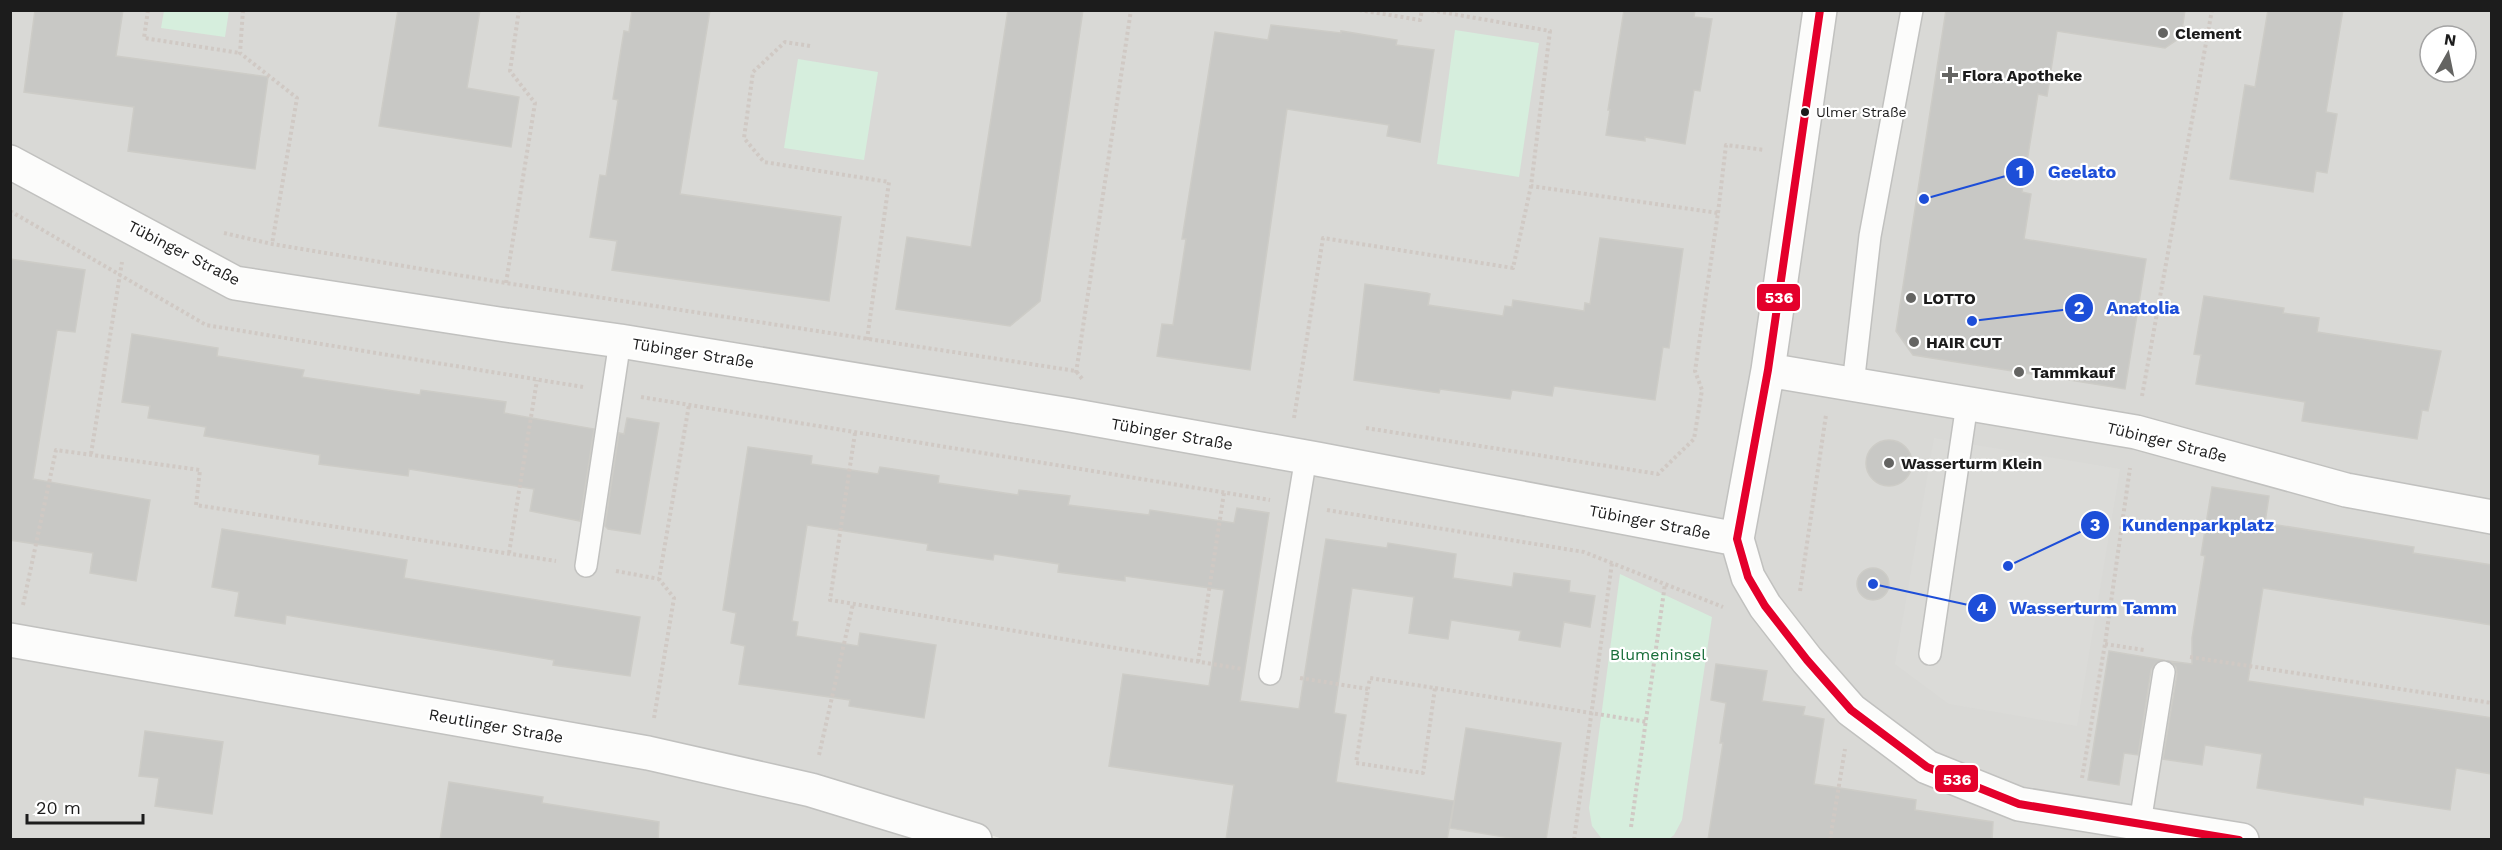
<svg xmlns="http://www.w3.org/2000/svg" width="2502" height="850" viewBox="0 0 2502 850" font-family="'Work Sans',sans-serif">
<rect width="100%" height="100%" fill="#eaeae5"/>
<path fill="#d9d9d6" fill-rule="evenodd" d="M 10,11 L 2491,11 L 2491,839 L 1003,839 L 830,785 L 11,630 ZM 2430,36 L 2466,36 L 2466,72 L 2430,72 Z
M 10,648 L 723,773 L 945,839 L 11,839 Z"/>
<path fill="#d6eedd" d="M 164,11 L 229,11 L 225,37 L 161,28 Z
M 1455,30 L 1539,43 L 1519,177 L 1437,164 Z
M 798,59 L 878,72 L 864,160 L 784,148 Z
M 1620,574 L 1712,617 L 1682,820 L 1674,835 L 1669,839 L 1602,839 L 1592,826 L 1589,808 Z"/>
<path fill="#dbdbd8" d="M 1934,438 L 2120,469 L 2077,726 L 1949,704 L 1895,664 Z"/>
<path fill="#c8c8c5" stroke="#cdccc7" stroke-width="1.5" d="M 35,10 L 123,10 L 116,56 L 268,77 L 255,169 L 128,151 L 134,107 L 24,92 Z
M 398,10 L 480,10 L 467,88 L 519,97 L 511,147 L 379,126 Z
M 632,10 L 710,10 L 680,194 L 841,217 L 829,301 L 612,270 L 617,241 L 590,237 L 600,175 L 606,176 L 618,100 L 613,99 L 624,31 L 629,32 Z
M 1008,10 L 1083,10 L 1040,301 L 1010,326 L 896,309 L 907,237 L 971,247 Z
M 1624,10 L 1695,10 L 1694,17 L 1712,19 L 1700,91 L 1694,90 L 1685,144 L 1645,137 L 1645,141 L 1606,135 L 1610,110 L 1608,110 Z
M 1946,10 L 2185,10 L 2181,37 L 2165,48 L 2057,31 L 2047,96 L 2038,94 L 2022,192 L 2031,194 L 2024,239 L 2146,259 L 2125,389 L 1913,355 L 1896,331 Z
M 2268,10 L 2343,10 L 2326,112 L 2337,114 L 2327,173 L 2316,171 L 2313,192 L 2230,179 L 2245,85 L 2255,87 Z
M 1271,25 L 1341,33 L 1341,31 L 1397,40 L 1396,45 L 1434,50 L 1420,142 L 1387,136 L 1389,125 L 1287,109 L 1250,370 L 1157,356 L 1162,324 L 1173,325 L 1186,239 L 1182,239 L 1215,32 L 1268,40 Z
M 1600,238 L 1683,249 L 1669,348 L 1663,347 L 1655,400 L 1554,386 L 1552,396 L 1512,390 L 1510,399 L 1440,389 L 1439,393 L 1354,380 L 1365,284 L 1427,293 L 1430,294 L 1428,305 L 1503,316 L 1505,306 L 1512,307 L 1513,300 L 1584,311 L 1585,303 L 1590,304 Z
M 10,259 L 85,270 L 75,332 L 57,330 L 33,479 L 150,500 L 136,581 L 90,573 L 93,553 L 10,540 Z
M 2204,296 L 2284,308 L 2283,313 L 2319,318 L 2317,332 L 2441,351 L 2428,411 L 2422,410 L 2417,439 L 2302,421 L 2305,402 L 2196,384 L 2201,355 L 2194,354 Z
M 132,334 L 218,348 L 217,356 L 304,370 L 302,377 L 420,395 L 421,390 L 506,402 L 504,413 L 594,429 L 580,521 L 530,511 L 534,489 L 409,469 L 408,476 L 319,464 L 320,455 L 204,436 L 206,427 L 148,418 L 150,406 L 122,402 Z
M 627,418 L 659,423 L 640,534 L 608,529 L 605,526 L 619,433 L 624,434 Z
M1866 463a23 23 0 1 1 46 0a23 23 0 1 1-46 0Z
M 748,447 L 812,456 L 811,464 L 878,474 L 880,467 L 939,476 L 938,483 L 1018,495 L 1019,490 L 1070,496 L 1068,505 L 1149,515 L 1150,510 L 1234,523 L 1237,508 L 1269,513 L 1240,701 L 1299,709 L 1326,539 L 1387,548 L 1388,543 L 1456,554 L 1453,578 L 1512,587 L 1514,573 L 1570,581 L 1569,592 L 1595,596 L 1590,627 L 1564,622 L 1560,647 L 1519,640 L 1521,631 L 1451,620 L 1448,639 L 1409,633 L 1414,597 L 1352,588 L 1334,713 L 1346,715 L 1336,782 L 1454,801 L 1447,840 L 1226,840 L 1234,785 L 1109,766 L 1123,674 L 1209,686 L 1224,590 L 1125,576 L 1125,581 L 1058,572 L 1059,564 L 994,554 L 993,560 L 927,550 L 928,544 L 807,525 L 792,621 L 798,622 L 796,636 L 858,646 L 860,633 L 936,645 L 924,718 L 849,706 L 850,700 L 739,684 L 745,646 L 731,643 L 736,613 L 723,610 Z
M 2212,487 L 2269,496 L 2265,523 L 2414,547 L 2413,553 L 2492,565 L 2492,625 L 2263,588 L 2248,681 L 2492,718 L 2492,774 L 2456,768 L 2450,810 L 2364,797 L 2363,805 L 2257,788 L 2262,754 L 2205,745 L 2202,765 L 2163,759 L 2177,674 L 2176,667 L 2169,661 L 2192,664 L 2192,638 L 2205,556 L 2201,555 Z
M 222,529 L 407,560 L 404,578 L 640,617 L 630,676 L 553,665 L 554,660 L 286,615 L 285,624 L 235,616 L 239,592 L 212,587 Z
M1857 584a16 16 0 1 1 32 0a16 16 0 1 1-32 0Z
M 2109,651 L 2163,660 L 2155,664 L 2151,670 L 2138,755 L 2124,753 L 2119,785 L 2088,780 Z
M 1716,664 L 1767,671 L 1762,701 L 1805,707 L 1803,715 L 1824,719 L 1814,784 L 1916,800 L 1915,810 L 1993,822 L 1992,840 L 1708,840 L 1723,743 L 1720,743 L 1726,703 L 1711,700 Z
M 1466,728 L 1561,743 L 1546,840 L 1522,840 L 1450,828 Z
M 145,731 L 223,742 L 212,814 L 155,806 L 159,778 L 139,776 Z
M 449,782 L 543,797 L 542,803 L 659,822 L 658,840 L 440,840 Z"/>
<g fill="none" stroke-linecap="round" stroke-linejoin="round">
<g stroke="#c1c1bf" stroke-width="24">
<path id="lane" d="M 1853,385 L 1870,236 L 1912,10
M 586,566 L 620,341
M 1930,654 L 1967,404
M 1270,674 L 1306,457
M 2140,823 L 2164,672"/>
</g>
<g stroke="#c1c1bf" stroke-width="36">
<path id="street" d="M 1820,10 L 1768,370 L 1737,539 L 1748,577 L 1765,606 L 1807,660 L 1851,710 L 1927,767 L 2019,804 L 2242,840
M 10,162 L 235,283 L 499,324 L 620,341 L 1070,415 L 1317,459 L 1737,539
M 1768,370 L 2136,432 L 2346,490 L 2492,517
M 10,640 L 648,753 L 811,790 L 975,840"/>
</g>
<path stroke="#d0c9c4" stroke-width="4" stroke-dasharray="3 3" stroke-linecap="butt" d="M 148,10 L 144,38 L 240,53
M 243,10 L 240,53 L 297,98 L 272,244
M 1359,10 L 1420,20 L 1422,10
M 810,46 L 785,42 L 753,72 L 744,138 L 764,162 L 889,182 L 867,340
M 10,211 L 206,325 L 583,387
M 1718,213 L 1726,145 L 1765,150
M 224,233 L 272,244 L 506,283 L 1076,371 L 1083,380
M 506,283 L 535,103 L 510,71 L 519,10
M 1076,373 L 1131,10
M 2142,396 L 2212,10
M 641,397 L 1270,500
M 1294,418 L 1323,238 L 1513,268 L 1531,186
M 1366,428 L 1658,474 L 1694,439 L 1702,390 L 1695,371 L 1718,213 L 1531,186 L 1550,31 L 1430,10
M 855,433 L 830,600 L 1242,669
M 91,454 L 122,262
M 1327,510 L 1584,552 L 1723,607
M 509,553 L 537,380
M 616,571 L 659,579 L 689,405
M 1800,591 L 1826,415
M 23,605 L 56,450 L 200,470 L 196,505 L 556,561
M 2105,644 L 2144,650
M 2190,657 L 2492,703
M 1198,662 L 1224,493
M 1300,678 L 1368,689 L 1356,763 L 1423,773 L 1435,688 L 1370,678 L 1368,689
M 1435,688 L 1647,722
M 654,718 L 674,598 L 659,579
M 819,755 L 853,604
M 2082,778 L 2105,644 L 2130,468
M 1631,827 L 1665,584
M 1574,840 L 1612,563
M 1830,840 L 1845,749"/>
<use href="#lane" stroke="#fcfcfb" stroke-width="21"/>
<use href="#street" stroke="#fcfcfb" stroke-width="33"/>
<g stroke="#fff" stroke-width="12">
<path id="bus-1" d="M 1820,10 L 1768,370 L 1737,539 L 1748,577 L 1765,606 L 1807,660 L 1851,710 L 1927,767 L 2019,804 L 2239,840"/>
</g>
<use href="#bus-1" stroke="#e4002b" stroke-width="8"/>
</g>
<g fill="#646462" stroke="#fff" stroke-width="2">
<circle cx="2163" cy="33" r="6"/>
<path d="M1947 66h6v6h6v6h-6v6h-6v-6h-6v-6h6z"/>
<circle cx="1911" cy="298" r="6"/>
<circle cx="1914" cy="342" r="6"/>
<circle cx="2019" cy="372" r="6"/>
<circle cx="1889" cy="463" r="6"/>
</g>
<circle fill="#1c1c1c" stroke="#fff" stroke-width="2" cx="1805" cy="112" r="5"/>
<g text-anchor="middle" dominant-baseline="central" stroke-width="4.5" stroke-linejoin="round" paint-order="stroke">
<g font-size="14" fill="#1c1c1c" stroke="#fff" text-anchor="start">
<text x="1816" y="112">Ulmer Straße</text>
</g>
<g font-size="16" font-weight="bold" fill="#1c1c1c" stroke="#fff" text-anchor="start">
<text x="2175" y="33">Clement</text>
<text x="1962" y="75">Flora Apotheke</text>
<text x="1923" y="298">LOTTO</text>
<text x="1926" y="342">HAIR CUT</text>
<text x="2031" y="372">Tammkauf</text>
<text x="1901" y="463">Wasserturm Klein</text>
</g>
<g font-size="16" fill="#1c1c1c" stroke="#fff">
<text transform="translate(184 253) rotate(27)">Tübinger Straße</text>
<text transform="translate(693 353) rotate(9)">Tübinger Straße</text>
<text transform="translate(1172 434) rotate(10)">Tübinger Straße</text>
<text transform="translate(2167 442) rotate(14)">Tübinger Straße</text>
<text transform="translate(1650 522) rotate(11)">Tübinger Straße</text>
<text transform="translate(496 726) rotate(10)">Reutlinger Straße</text>
</g>
<g font-size="16" fill="#186d39" stroke="#fff">
<text x="1658" y="654">Blumeninsel</text>
</g>
</g>
<path fill="none" stroke="#1d4ed8" stroke-width="2" d="M1924 199L2020 172M1972 321L2079 308M2008 566L2095 525M1873 584L1982 608"/>
<g fill="#1d4ed8" stroke="#fff" stroke-width="2">
<circle cx="1924" cy="199" r="6"/>
<circle cx="1972" cy="321" r="6"/>
<circle cx="2008" cy="566" r="6"/>
<circle cx="1873" cy="584" r="6"/>
<circle cx="2020" cy="172" r="15"/>
<circle cx="2079" cy="308" r="15"/>
<circle cx="2095" cy="525" r="15"/>
<circle cx="1982" cy="608" r="15"/>
</g>
<g font-size="18" text-anchor="middle" font-weight="bold" fill="#fff">
<text x="2020" y="178">1</text>
<text x="2079" y="314">2</text>
<text x="2095" y="531">3</text>
<text x="1982" y="614">4</text>
</g>
<g font-size="18" text-anchor="middle" font-weight="bold" fill="#1d4ed8" stroke="#fff" stroke-width="4.5" stroke-linejoin="round" paint-order="stroke">
<text x="2082" y="178">Geelato</text>
<text x="2143" y="314">Anatolia</text>
<text x="2198" y="531">Kundenparkplatz</text>
<text x="2093" y="614">Wasserturm Tamm</text>
</g>
<g stroke="#fff" stroke-width="2">
<rect x="1756" y="283" width="45" height="29" rx="6" fill="#e4002b"/>
<rect x="1934" y="764" width="45" height="29" rx="6" fill="#e4002b"/>
</g>
<g font-size="16" text-anchor="middle" font-weight="bold" fill="#fff">
<text x="1779" y="303">536</text>
<text x="1957" y="785">536</text>
</g>
<rect width="2502" height="850" fill="none" stroke="#1c1c1c" stroke-width="24"/>
<g transform="translate(2448 54) rotate(9)"><circle r="28" fill="#ffffff" stroke="#a4a4a4" stroke-width="1.5"/>
<path d="M0-4.5L10 22L0 15L-10 22Z" fill="#646462"/>
<text y="-9" font-size="16" font-weight="bold" text-anchor="middle" fill="#1c1c1c">N</text>
</g>
<path d="M27 814v9h116v-9" fill="none" stroke="#1c1c1c" stroke-width="3"/>
<text x="36" y="814" font-size="18" fill="#1c1c1c" stroke="#ffffff" stroke-width="4.5" paint-order="stroke">20 m</text>
</svg>
